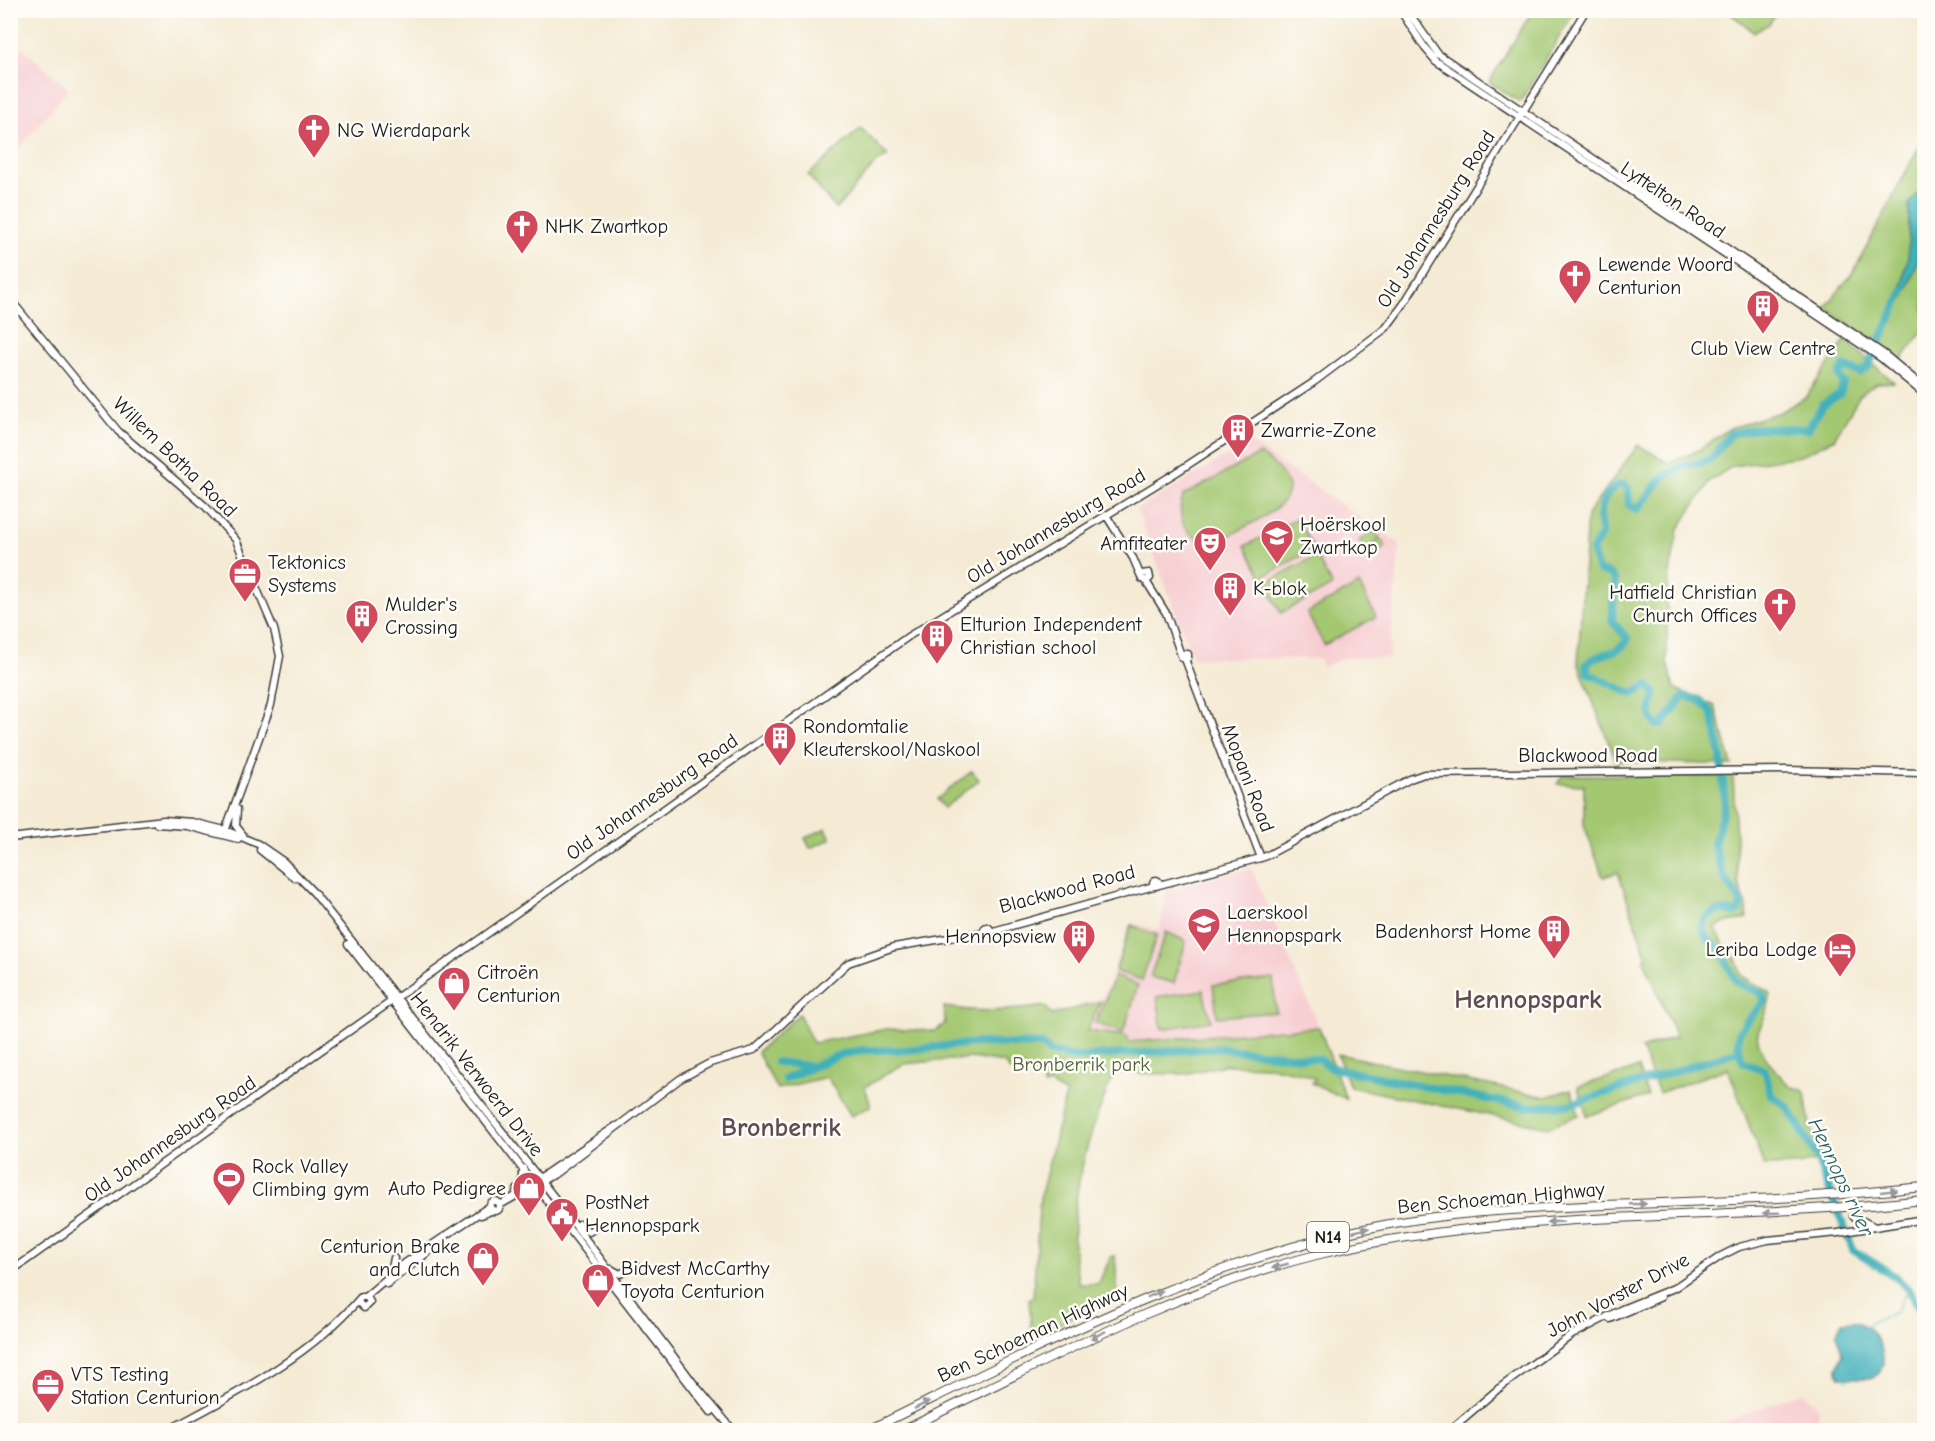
<svg xmlns="http://www.w3.org/2000/svg" width="1935" height="1441" viewBox="0 0 1935 1441" font-family="'Comic Neue',sans-serif">
<rect width="100%" height="100%" fill="#fdfcf7"/>
<filter id="ink" filterUnits="userSpaceOnUse"><feTurbulence type="fractalNoise" baseFrequency=".0167" numOctaves="2"/><feDisplacementMap in="SourceGraphic" scale="12" xChannelSelector="R" yChannelSelector="G"/><feConvolveMatrix kernelMatrix="1 2 1 2 8 2 1 2 1" color-interpolation-filters="sRGB"/></filter>
<filter id="wash" filterUnits="userSpaceOnUse"><feTurbulence type="fractalNoise" baseFrequency=".008" numOctaves="4" result="noise"/><feDisplacementMap in="SourceGraphic" scale="24" xChannelSelector="R" yChannelSelector="G"/><feGaussianBlur stdDeviation="1.35" result="paint"/><feColorMatrix in="noise" values="0 0 0 0 0 0 0 0 0 0 0 0 0 0 0 0 0 1.4 0 .05"/><feComposite in="paint" operator="in"/></filter>
<g filter="url(#wash)">
<rect width="100%" height="100%" fill="#f5ebd5"/>
<path fill="#f7cfd3" d="M 11,38 L 69,89 L 16,152 L 10,147 Z
M 1249,442 L 1400,544 L 1389,658 L 1344,658 L 1322,667 L 1319,659 L 1193,658 L 1137,510 Z
M 1251,868 L 1319,1027 L 1129,1042 L 1087,1031 L 1112,976 L 1130,923 L 1160,930 L 1166,890 Z
M 1803,1392 L 1818,1406 L 1818,1430 L 1703,1430 Z"/>
<path fill="#a4c872" stroke="#607247" stroke-width="1.5" d="M 1533,10 L 1575,11 L 1520,102 L 1489,82 Z
M 1734,10 L 1778,10 L 1778,11 L 1769,24 L 1754,32 L 1731,14 Z
M 861,128 L 888,156 L 876,163 L 836,209 L 808,175 Z
M 1924,137 L 1924,330 L 1902,359 L 1825,308 L 1854,271 Z
M 1845,340 L 1894,382 L 1876,383 L 1860,395 L 1834,439 L 1800,456 L 1733,466 L 1711,480 L 1678,530 L 1667,589 L 1667,663 L 1674,688 L 1715,706 L 1732,765 L 1616,761 L 1578,663 L 1587,515 L 1638,445 L 1669,463 L 1697,451 L 1730,428 L 1780,412 L 1806,397 Z
M 1260,454 C 1309,488 1287,505 1245,527 C 1234,533 1220,543 1207,541 C 1184,538 1175,514 1184,495 Z
M 1297,518 L 1314,549 L 1262,577 L 1245,546 Z
M 1374,530 L 1380,538 L 1367,548 L 1380,539 L 1386,546 L 1371,558 L 1359,541 Z
M 1316,556 L 1332,586 L 1281,613 L 1265,583 Z
M 1359,584 L 1376,617 L 1324,645 L 1307,613 Z
M 972,771 L 979,780 L 944,808 L 937,799 Z
M 1563,775 L 1733,776 L 1738,882 L 1746,904 L 1747,919 L 1727,922 L 1715,928 L 1725,946 L 1735,957 L 1742,976 L 1770,993 C 1770,1008 1763,1019 1758,1033 C 1754,1049 1780,1076 1791,1087 L 1801,1089 L 1805,1093 L 1810,1127 L 1827,1158 L 1799,1165 L 1764,1166 L 1728,1068 L 1659,1093 L 1641,1049 L 1676,1037 L 1644,960 L 1647,958 L 1618,872 L 1603,877 L 1584,825 L 1584,785 L 1557,784 Z
M 826,828 L 831,839 L 810,848 L 805,838 Z
M 1131,925 L 1157,935 L 1142,980 L 1115,971 Z
M 1166,932 L 1186,941 L 1174,983 L 1150,977 Z
M 1115,976 L 1138,985 L 1123,1033 L 1095,1023 Z
M 1273,979 L 1276,1012 L 1217,1017 L 1213,985 Z
M 1203,990 L 1211,1021 L 1162,1029 L 1157,997 Z
M 1101,1001 L 1087,1031 L 1127,1036 L 1129,1042 L 1319,1027 L 1346,1099 L 1312,1083 L 1315,1079 L 1305,1074 L 1269,1066 L 1225,1065 L 1185,1074 L 1114,1073 C 1086,1139 1063,1212 1079,1284 L 1098,1284 L 1111,1257 L 1115,1256 L 1118,1296 L 1032,1336 L 1029,1299 L 1033,1297 L 1040,1198 L 1066,1094 L 1049,1084 L 1044,1086 L 1038,1075 L 1023,1066 L 1010,1071 L 1004,1063 L 972,1058 L 903,1064 L 865,1087 L 871,1106 L 851,1116 L 827,1077 L 777,1089 L 757,1052 L 799,1014 L 813,1043 L 887,1029 L 936,1031 L 945,1023 L 944,1007 C 980,1013 1010,1011 1045,1006 L 1052,1015 Z
M 1337,1054 L 1547,1097 L 1571,1089 L 1579,1115 L 1548,1127 L 1350,1087 Z
M 1638,1068 L 1648,1096 L 1587,1116 L 1578,1087 Z"/>
<path fill="#3fb0b9" stroke="#2e666a" stroke-width="1.5" d="M 1924,187 L 1921,220 L 1917,229 L 1918,262 L 1904,298 L 1899,300 L 1908,256 L 1909,204 Z
M 1853,1321 C 1874,1324 1896,1362 1874,1378 L 1841,1378 C 1832,1370 1840,1363 1843,1354 L 1836,1334 L 1842,1322 Z"/>
<g fill="none" stroke-linecap="round" stroke-linejoin="round">
<path stroke="#3fb0b9" stroke-width="1.5" d="M 1867,1327 L 1872,1321 L 1896,1312 L 1908,1289
M 1846,1378 L 1847,1381
M 1865,1425 L 1868,1430"/>
<path stroke="#3fb0b9" stroke-width="8" d="M 1903,291 L 1868,367 L 1860,373 L 1844,366 L 1839,375 L 1843,383 L 1840,394 L 1822,405 L 1808,429 L 1757,428 L 1730,434 L 1713,457 L 1704,462 L 1683,466 L 1663,477 L 1637,510 L 1629,505 L 1628,488 L 1624,484 C 1602,487 1597,516 1602,533 L 1592,551 L 1599,571 L 1610,574 L 1615,580 L 1612,621 L 1628,639 C 1618,657 1597,651 1586,665 L 1588,673 L 1632,694 L 1648,685 L 1655,694 C 1652,707 1646,714 1657,725 L 1663,724 L 1684,696 L 1700,700 L 1712,713 L 1721,756 L 1725,803 L 1714,844 L 1723,876 L 1741,901 L 1739,911 L 1735,913 C 1721,908 1708,911 1702,926 L 1708,940 L 1719,948 L 1737,982 L 1762,994 L 1765,1000 C 1749,1024 1728,1026 1743,1062 L 1765,1070 L 1771,1095 L 1787,1106 L 1816,1155 L 1853,1250 L 1896,1277 L 1908,1289 L 1924,1318
M 777,1062 L 808,1066
M 785,1079 L 839,1055 L 862,1050 L 905,1050 L 976,1043 L 1042,1045 L 1050,1052 L 1076,1057 L 1217,1048 L 1319,1059 L 1332,1068 L 1528,1107 L 1568,1105 L 1738,1051
M 1924,1320 L 1918,1337 L 1924,1342"/>
</g>
</g>
<g filter="url(#ink)">
<g fill="none" stroke-linecap="round" stroke-linejoin="round">
<g stroke="#3d3b38" stroke-width="9">
<path id="secondary" d="M 1400,10 L 1425,48 L 1436,61 L 1881,358 L 1924,394
M 1407,10 L 1438,54 L 1884,354 L 1920,384
M 10,299 L 118,431 L 205,506 L 236,540 L 274,629 L 280,656 L 271,705 L 224,834
M 1106,515 L 1133,558 L 1142,579 L 1146,581 L 1150,578 L 1149,573 L 1142,574
M 1146,581 L 1166,613 L 1182,658 L 1188,658 L 1188,654 L 1182,654
M 1185,659 L 1261,858
M 237,809 L 236,826 L 243,835
M 157,824 L 187,826 L 238,839
M 10,838 L 164,820 L 192,822 L 225,830 L 258,844 L 284,862 L 314,893 L 554,1197 L 695,1385 L 733,1430
M 260,850 L 295,878
M1153 883a3 3 0 1 1 6 0a3 3 0 1 1-6 0Z
M 1159,885 L 1264,857 L 1410,779 L 1424,774 L 1784,770 L 1924,773
M984 930a3 3 0 1 1 6 0a3 3 0 1 1-6 0Z
M 990,932 L 1154,886
M 348,944 L 711,1412
M 348,1032 L 909,636 L 1177,472 L 1314,382 L 1386,328 L 1403,305 L 1586,10
M 538,1179 L 616,1126
M 516,1192 L 523,1180 L 523,1168
M490 1206a5 5 0 1 1 10 0a5 5 0 1 1-10 0Z
M 500,1205 L 556,1173 L 680,1079 L 710,1063 L 754,1050 L 848,963 L 894,947 L 985,932
M 481,1215 L 493,1210
M 1853,1216 L 1873,1226
M 579,1224 L 589,1232 L 604,1223
M 611,1269 L 620,1274 L 636,1265
M 10,1272 L 351,1029
M 391,1273 L 394,1258
M 387,1284 L 431,1250
M 366,1296 L 405,1263 L 490,1206
M 1610,1319 L 1661,1297
M 168,1430 C 236,1394 311,1356 361,1297 L 367,1297 L 370,1302 L 364,1308 L 358,1302
M 1450,1430 L 1498,1389 L 1572,1335 L 1622,1309 L 1674,1288 L 1721,1256 L 1739,1247 L 1768,1240 L 1838,1233 L 1924,1219"/>
</g>
<g stroke="#3d3b38" stroke-width="10">
<path id="highway" d="M 869,1430 C 1033,1350 1194,1263 1374,1227 C 1450,1211 1528,1209 1605,1205 C 1712,1201 1818,1198 1924,1187
M 904,1430 C 1040,1364 1173,1290 1320,1254 C 1518,1207 1724,1222 1924,1200"/>
</g>
<use href="#secondary" stroke="#fff" stroke-width="6"/>
<use href="#highway" stroke="#fff" stroke-width="8"/>
</g>
<defs><path id="oneway-solid" d="M-6-.8H1V-3.2L6.5 0L1 3.2V.8H-6Z" transform="scale(1.5)"/></defs>
<g fill="#999">
<use href="#oneway-solid" transform="translate(1889 1191) rotate(-6)"/>
<use href="#oneway-solid" transform="translate(1638 1204) rotate(-2)"/>
<use href="#oneway-solid" transform="translate(1771 1213) rotate(178)"/>
<use href="#oneway-solid" transform="translate(1555 1222) rotate(178)"/>
<use href="#oneway-solid" transform="translate(1361 1230) rotate(-13)"/>
<use href="#oneway-solid" transform="translate(1280 1266) rotate(164)"/>
<use href="#oneway-solid" transform="translate(1155 1294) rotate(-23)"/>
<use href="#oneway-solid" transform="translate(1098 1335) rotate(154)"/>
<use href="#oneway-solid" transform="translate(922 1405) rotate(-26)"/>
</g>
</g>
<defs>
<g id="church-pin" transform="scale(1.725)"><path d="M0 17L-7.5 6A9.5 9.5 0 1 1 7.5 6Z" fill="#d1495b" stroke="#fdfcf7"/><path d="M-1.2-6h2.4v3.5h3.3v2.4h-3.3V6h-2.4V-.1h-3.3v-2.4h3.3Z" fill="#fff"/></g>
<g id="building-pin" transform="scale(1.725)"><path d="M0 17L-7.5 6A9.5 9.5 0 1 1 7.5 6Z" fill="#d1495b" stroke="#fdfcf7"/><path d="M-4-6H4V6H1V3H-1V6H-4ZM-2.5-4.3h1.7v1.8h-1.7ZM.8-4.3h1.7v1.8H.8ZM-2.5-1h1.7V.8h-1.7ZM.8-1h1.7V.8H.8Z" fill="#fff"/></g>
<g id="school-pin" transform="scale(1.725)"><path d="M0 17L-7.5 6A9.5 9.5 0 1 1 7.5 6Z" fill="#d1495b" stroke="#fdfcf7"/><path d="M0-5L7-2L0 1L-7-2ZM-4 1L0 2.5L4 1V4Q0 6-4 4Z" fill="#fff"/></g>
<g id="theatre-pin" transform="scale(1.725)"><path d="M0 17L-7.5 6A9.5 9.5 0 1 1 7.5 6Z" fill="#d1495b" stroke="#fdfcf7"/><path d="M-5-5.5Q0-4 5-5.5V0Q5 5 0 6Q-5 5-5 0ZM-3.3-2.5H-1v1.5H-3.3ZM1-2.5H3.3v1.5H1ZM-2.8 1Q0 5.5 2.8 1Z" fill="#fff"/></g>
<g id="office-pin" transform="scale(1.725)"><path d="M0 17L-7.5 6A9.5 9.5 0 1 1 7.5 6Z" fill="#d1495b" stroke="#fdfcf7"/><path d="M-6-3h4V-5.5h4V-3h4V5H-6ZM-1-4.5V-3h2v-1.5ZM-6 0V1H6V0Z" fill="#fff"/></g>
<g id="hotel-pin" transform="scale(1.725)"><path d="M0 17L-7.5 6A9.5 9.5 0 1 1 7.5 6Z" fill="#d1495b" stroke="#fdfcf7"/><path d="M-6-4.5h1.5V1H6V5H4.5V3h-9V5H-6ZM-4 0a1.8 1.8 0 1 1 3.6 0ZM.5 0V-2.5h3Q6-2.5 6 0Z" fill="#fff"/></g>
<g id="shop-pin" transform="scale(1.725)"><path d="M0 17L-7.5 6A9.5 9.5 0 1 1 7.5 6Z" fill="#d1495b" stroke="#fdfcf7"/><path d="M-5-2.5h2.3a2.7 3.5 0 0 1 5.4 0H5L5.5 6h-11ZM-1.5-2.5h3a1.5 2.3 0 0 0-3 0Z" fill="#fff"/></g>
<g id="stadium-pin" transform="scale(1.725)"><path d="M0 17L-7.5 6A9.5 9.5 0 1 1 7.5 6Z" fill="#d1495b" stroke="#fdfcf7"/><path d="M0-5a6.5 5 0 1 0 0 10a6.5 5 0 1 0 0-10ZM-3.5-1.8h7v3.6h-7Z" fill="#fff"/></g>
<g id="civic-pin" transform="scale(1.725)"><path d="M0 17L-7.5 6A9.5 9.5 0 1 1 7.5 6Z" fill="#d1495b" stroke="#fdfcf7"/><path d="M-.6-6.5H3V-4.5H.6V-3L4-1V1h2V6H-6V1h2V-1L-.6-3ZM-1.2 2.5V6h2.4V2.5Z" fill="#fff"/></g>
</defs>
<g fill-rule="evenodd">
<use href="#church-pin" x="314" y="130"/>
<use href="#church-pin" x="522" y="226"/>
<use href="#church-pin" x="1575" y="276"/>
<use href="#building-pin" x="1763" y="306"/>
<use href="#building-pin" x="1238" y="430"/>
<use href="#school-pin" x="1277" y="536"/>
<use href="#theatre-pin" x="1210" y="543"/>
<use href="#office-pin" x="245" y="574"/>
<use href="#building-pin" x="1230" y="588"/>
<use href="#church-pin" x="1780" y="604"/>
<use href="#building-pin" x="362" y="616"/>
<use href="#building-pin" x="937" y="636"/>
<use href="#building-pin" x="780" y="738"/>
<use href="#school-pin" x="1204" y="924"/>
<use href="#building-pin" x="1554" y="931"/>
<use href="#building-pin" x="1079" y="936"/>
<use href="#hotel-pin" x="1840" y="949"/>
<use href="#shop-pin" x="454" y="983"/>
<use href="#stadium-pin" x="229" y="1178"/>
<use href="#shop-pin" x="529" y="1188"/>
<use href="#civic-pin" x="562" y="1214"/>
<use href="#shop-pin" x="483" y="1258"/>
<use href="#shop-pin" x="598" y="1280"/>
<use href="#office-pin" x="48" y="1385"/>
</g>
<g text-anchor="middle" dominant-baseline="central" stroke-width="5" stroke-linejoin="round" paint-order="stroke">
<rect fill="#fdfcf7" stroke="#605f5e" stroke-width="1.5" x="1307" y="1222" width="42" height="30" rx="4.5"/>
<g font-size="18" font-weight="bold" fill="#1c1c1c">
<text x="1328" y="1237">N14</text>
</g>
<g font-size="20" fill="#1c1c1c" stroke="#fdfcf7" text-anchor="start">
<text x="337" y="130">NG Wierdapark</text>
<text x="545" y="226">NHK Zwartkop</text>
<text x="1598" y="264">Lewende Woord<tspan x="1598" dy="23">Centurion</tspan></text>
<text x="1763" y="348" text-anchor="middle">Club View Centre</text>
<text x="1261" y="430">Zwarrie-Zone</text>
<text x="1300" y="524">Hoërskool<tspan x="1300" dy="23">Zwartkop</tspan></text>
<text x="1187" y="543" text-anchor="end">Amfiteater</text>
<text x="268" y="562">Tektonics<tspan x="268" dy="23">Systems</tspan></text>
<text x="1253" y="588">K-blok</text>
<text x="1757" y="592" text-anchor="end">Hatfield Christian<tspan x="1757" dy="23">Church Offices</tspan></text>
<text x="385" y="604">Mulder's<tspan x="385" dy="23">Crossing</tspan></text>
<text x="960" y="624">Elturion Independent<tspan x="960" dy="23">Christian school</tspan></text>
<text x="803" y="726">Rondomtalie<tspan x="803" dy="23">Kleuterskool/Naskool</tspan></text>
<text x="1227" y="912">Laerskool<tspan x="1227" dy="23">Hennopspark</tspan></text>
<text x="1531" y="931" text-anchor="end">Badenhorst Home</text>
<text x="1056" y="936" text-anchor="end">Hennopsview</text>
<text x="1817" y="949" text-anchor="end">Leriba Lodge</text>
<text x="477" y="972">Citroën<tspan x="477" dy="23">Centurion</tspan></text>
<text x="252" y="1166">Rock Valley<tspan x="252" dy="23">Climbing gym</tspan></text>
<text x="506" y="1188" text-anchor="end">Auto Pedigree</text>
<text x="585" y="1202">PostNet<tspan x="585" dy="23">Hennopspark</tspan></text>
<text x="460" y="1246" text-anchor="end">Centurion Brake<tspan x="460" dy="23">and Clutch</tspan></text>
<text x="621" y="1268">Bidvest McCarthy<tspan x="621" dy="23">Toyota Centurion</tspan></text>
<text x="71" y="1374">VTS Testing<tspan x="71" dy="23">Station Centurion</tspan></text>
</g>
<g font-size="20" fill="#1c1c1c" stroke="#fdfcf7">
<text transform="translate(1673 200) rotate(34)">Lyttelton Road</text>
<text transform="translate(1436 219) rotate(-58)">Old Johannesburg Road</text>
<text transform="translate(175 457) rotate(44)">Willem Botha Road</text>
<text transform="translate(1056 526) rotate(-31)">Old Johannesburg Road</text>
<text x="1588" y="755">Blackwood Road</text>
<text transform="translate(1248 778) rotate(69)">Mopani Road</text>
<text transform="translate(652 797) rotate(-35)">Old Johannesburg Road</text>
<text transform="translate(1067 889) rotate(-15)">Blackwood Road</text>
<text transform="translate(477 1074) rotate(52)">Hendrik Verwoerd Drive</text>
<text transform="translate(170 1139) rotate(-35)">Old Johannesburg Road</text>
<text transform="translate(1501 1198) rotate(-5)">Ben Schoeman Highway</text>
<text transform="translate(1618 1295) rotate(-28)">John Vorster Drive</text>
<text transform="translate(1033 1333) rotate(-25)">Ben Schoeman Highway</text>
</g>
<g font-size="20" fill="#52613e" stroke="#fdfcf7">
<text x="1081" y="1064">Bronberrik park</text>
</g>
<g font-size="21" font-style="italic" fill="#2c5f63" stroke="#fdfcf7">
<text transform="translate(1841 1177) rotate(65)">Hennops river</text>
</g>
<g font-size="26" font-weight="bold" fill="#5f4c52" stroke="#fdfcf7">
<text x="1528" y="1000">Hennopspark</text>
<text x="781" y="1128">Bronberrik</text>
</g>
</g>
<rect width="1935" height="1441" fill="none" stroke="#fdfcf7" stroke-width="36"/>
</svg>
